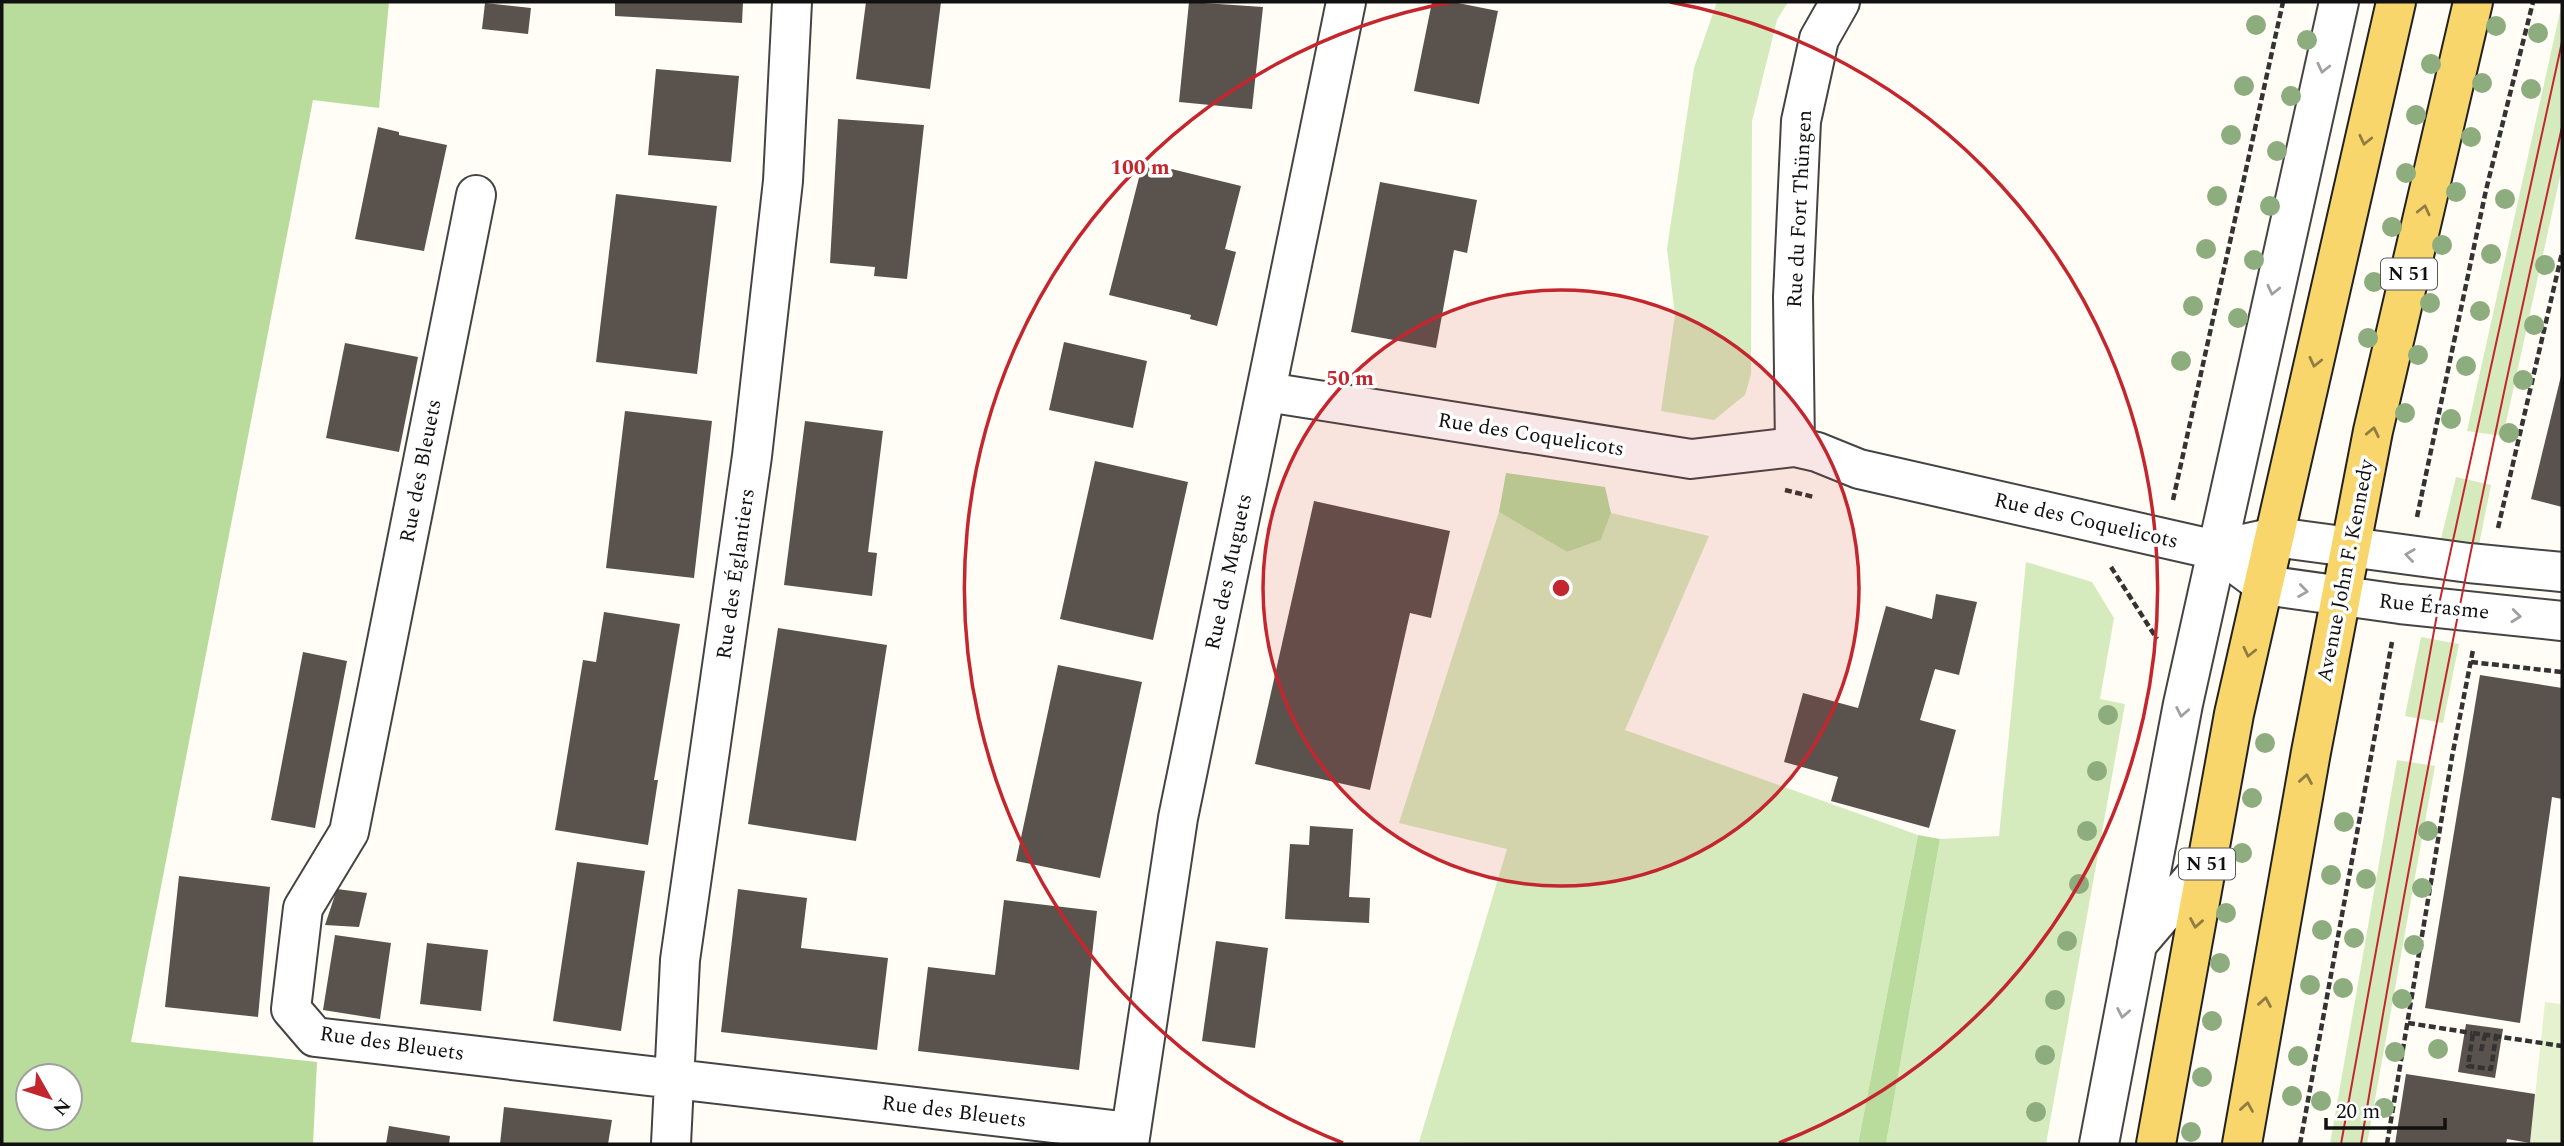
<svg xmlns="http://www.w3.org/2000/svg" width="2564" height="1146" viewBox="0 0 2564 1146" font-family="Spectral,serif">
<rect width="100%" height="100%" fill="#fffdf5"/>
<path fill="#d5ebbd" d="M 1717,2 L 1788,2 L 1777,20 L 1752,121 L 1751,374 L 1745,395 L 1714,420 L 1661,411 L 1675,315 L 1667,249 L 1694,68 Z
M 2562,3 L 2562,168 L 2503,436 L 2467,431 Z
M 2456,477 L 2491,485 L 2479,545 L 2441,539 Z
M 1499,512 L 1567,552 L 1601,540 L 1611,513 L 1709,536 L 1625,730 L 1918,835 L 1858,1144 L 1419,1142 L 1507,849 L 1399,823 Z
M 2026,562 L 2092,582 L 2114,618 L 2100,699 L 2125,704 L 2046,1144 L 1886,1144 L 1940,839 L 1999,836 Z
M 2421,637 L 2459,644 L 2443,723 L 2405,716 Z
M 2397,760 L 2435,766 L 2367,1144 L 2330,1144 Z"/>
<path fill="#b9dc9c" fill-rule="evenodd" d="M 2,2 L 389,2 L 379,108 L 313,100 L 131,1042 L 317,1062 L 313,1144 L 2,1144 ZM 28,1076 L 70,1076 L 70,1118 L 28,1118 Z
M 1506,473 L 1605,487 L 1611,513 L 1601,540 L 1567,552 L 1499,512 Z
M 1918,835 L 1940,839 L 1886,1144 L 1858,1144 Z"/>
<path fill="#e6f2cf" d="M 2545,1002 L 2562,1004 L 2562,1144 L 2530,1144 Z"/>
<path fill="#5a524d" d="M 615,2 L 743,2 L 742,23 L 615,16 Z
M 866,2 L 941,2 L 930,89 L 856,79 Z
M 1189,2 L 1263,7 L 1252,109 L 1179,102 Z
M 1432,2 L 1453,2 L 1498,11 L 1479,104 L 1414,91 Z
M 485,3 L 531,8 L 528,34 L 482,29 Z
M 656,69 L 739,76 L 731,162 L 648,155 Z
M 838,119 L 924,125 L 907,279 L 874,276 L 875,267 L 830,263 Z
M 378,127 L 399,132 L 399,135 L 447,145 L 424,251 L 355,239 Z
M 1143,162 L 1241,186 L 1225,249 L 1236,252 L 1217,326 L 1190,319 L 1191,315 L 1109,295 Z
M 1380,182 L 1477,200 L 1467,253 L 1454,250 L 1436,348 L 1351,332 Z
M 616,194 L 717,206 L 697,374 L 596,362 Z
M 1064,342 L 1147,361 L 1133,428 L 1049,410 Z
M 345,343 L 418,357 L 399,452 L 326,438 Z
M 2561,376 L 2562,376 L 2562,507 L 2531,499 Z
M 625,411 L 712,421 L 694,578 L 606,568 Z
M 805,421 L 883,431 L 868,552 L 877,553 L 872,596 L 784,585 Z
M 1095,461 L 1188,482 L 1153,640 L 1060,619 Z
M 1314,501 L 1450,531 L 1431,618 L 1410,613 L 1370,790 L 1255,764 Z
M 1936,594 L 1977,602 L 1959,675 L 1935,669 L 1920,720 L 1956,730 L 1929,828 L 1831,801 L 1838,777 L 1784,762 L 1803,693 L 1858,708 L 1886,606 L 1932,619 Z
M 604,612 L 680,624 L 654,780 L 658,780 L 648,845 L 555,830 L 583,660 L 596,662 Z
M 778,628 L 887,645 L 856,841 L 748,824 Z
M 303,652 L 347,661 L 315,828 L 271,820 Z
M 1058,665 L 1142,682 L 1100,878 L 1016,861 Z
M 2480,675 L 2562,688 L 2562,799 L 2552,797 L 2520,1023 L 2425,1008 Z
M 1310,826 L 1353,829 L 1349,897 L 1370,898 L 1369,923 L 1285,919 L 1290,844 L 1309,845 Z
M 577,862 L 645,871 L 621,1031 L 553,1021 Z
M 179,876 L 270,887 L 258,1017 L 165,1007 Z
M 337,889 L 367,893 L 359,927 L 325,925 Z
M 738,889 L 807,898 L 801,948 L 888,958 L 877,1050 L 721,1032 Z
M 1004,900 L 1097,911 L 1079,1070 L 918,1051 L 928,967 L 995,975 Z
M 335,935 L 391,943 L 380,1019 L 323,1010 Z
M 1216,941 L 1268,948 L 1255,1048 L 1202,1041 Z
M 427,943 L 488,950 L 481,1011 L 420,1004 Z
M 2466,1024 L 2503,1029 L 2495,1078 L 2458,1072 Z
M 2406,1074 L 2535,1094 L 2530,1143 L 2507,1139 L 2506,1144 L 2395,1144 Z
M 504,1107 L 612,1120 L 608,1144 L 500,1144 Z
M 389,1126 L 450,1136 L 449,1144 L 386,1144 Z"/>
<g fill="none" stroke-linecap="round" stroke-linejoin="round">
<g stroke="#444" stroke-width="42">
<path id="minor" d="M 476,195 L 349,832 L 303,908 L 291,1009 L 315,1037 L 1130,1132
M 1267,392 L 1691,459 L 1795,447 L 1817,452 L 1859,469 L 2216,550 L 2275,537 L 2469,563 L 2562,572
M 1795,447 L 1793,297 L 1801,121 L 1819,39 L 1840,2
M 2237,565 L 2264,585 L 2400,604 L 2562,621
M 2137,944 L 2208,861
M 671,1144 L 680,960 L 752,456 L 783,181 L 792,2
M 1129,1144 L 1178,818 L 1346,2
M 2099,1144 L 2183,704 L 2339,2"/>
</g>
<g stroke="#222" stroke-width="42">
<path id="major" d="M 2156,1144 L 2234,714 L 2396,2
M 2242,1144 L 2311,752 L 2373,431 L 2473,2"/>
</g>
<path stroke="#333" stroke-width="4.5" stroke-dasharray="7 3.5" stroke-linecap="butt" d="M 1785,490 L 1814,497
M 2173,500 L 2283,2
M 2417,517 L 2486,190 L 2533,2
M 2498,528 L 2562,253
M 2111,567 L 2157,639
M 2471,662 L 2562,672
M 2408,1023 L 2472,1033
M 2473,1033 L 2496,1036 L 2491,1069 L 2468,1066 Z
M 2494,1036 L 2562,1046
M 2481,1051 L 2485,1035
M 2300,1144 L 2392,642
M 2387,1144 L 2452,757 L 2473,650"/>
<use href="#minor" stroke="#fff" stroke-width="38"/>
<use href="#major" stroke="#f9d66b" stroke-width="38"/>
<path stroke="#c4262e" stroke-width="2" d="M 2341,1144 L 2438,609 L 2562,42
M 2361,1144 C 2417,803 2486,465 2562,127"/>
</g>
<g fill="#8dad7f">
<circle cx="2256" cy="25" r="10"/>
<circle cx="2496" cy="26" r="10"/>
<circle cx="2538" cy="33" r="10"/>
<circle cx="2307" cy="40" r="10"/>
<circle cx="2431" cy="64" r="10"/>
<circle cx="2482" cy="83" r="10"/>
<circle cx="2244" cy="86" r="10"/>
<circle cx="2531" cy="89" r="10"/>
<circle cx="2291" cy="96" r="10"/>
<circle cx="2416" cy="115" r="10"/>
<circle cx="2231" cy="135" r="10"/>
<circle cx="2471" cy="137" r="10"/>
<circle cx="2277" cy="151" r="10"/>
<circle cx="2406" cy="173" r="10"/>
<circle cx="2456" cy="192" r="10"/>
<circle cx="2217" cy="196" r="10"/>
<circle cx="2505" cy="199" r="10"/>
<circle cx="2270" cy="206" r="10"/>
<circle cx="2392" cy="227" r="10"/>
<circle cx="2442" cy="245" r="10"/>
<circle cx="2206" cy="249" r="10"/>
<circle cx="2491" cy="254" r="10"/>
<circle cx="2254" cy="260" r="10"/>
<circle cx="2545" cy="265" r="10"/>
<circle cx="2374" cy="282" r="10"/>
<circle cx="2430" cy="303" r="10"/>
<circle cx="2193" cy="306" r="10"/>
<circle cx="2480" cy="311" r="10"/>
<circle cx="2238" cy="318" r="10"/>
<circle cx="2534" cy="325" r="10"/>
<circle cx="2368" cy="338" r="10"/>
<circle cx="2418" cy="355" r="10"/>
<circle cx="2181" cy="361" r="10"/>
<circle cx="2466" cy="366" r="10"/>
<circle cx="2523" cy="380" r="10"/>
<circle cx="2405" cy="413" r="10"/>
<circle cx="2451" cy="419" r="10"/>
<circle cx="2509" cy="433" r="10"/>
<circle cx="2108" cy="715" r="10"/>
<circle cx="2265" cy="743" r="10"/>
<circle cx="2097" cy="771" r="10"/>
<circle cx="2252" cy="798" r="10"/>
<circle cx="2344" cy="822" r="10"/>
<circle cx="2087" cy="831" r="10"/>
<circle cx="2428" cy="831" r="10"/>
<circle cx="2242" cy="853" r="10"/>
<circle cx="2331" cy="875" r="10"/>
<circle cx="2366" cy="879" r="10"/>
<circle cx="2079" cy="884" r="10"/>
<circle cx="2422" cy="888" r="10"/>
<circle cx="2226" cy="913" r="10"/>
<circle cx="2322" cy="930" r="10"/>
<circle cx="2354" cy="938" r="10"/>
<circle cx="2067" cy="941" r="10"/>
<circle cx="2414" cy="945" r="10"/>
<circle cx="2220" cy="963" r="10"/>
<circle cx="2310" cy="985" r="10"/>
<circle cx="2343" cy="988" r="10"/>
<circle cx="2402" cy="999" r="10"/>
<circle cx="2055" cy="1000" r="10"/>
<circle cx="2212" cy="1021" r="10"/>
<circle cx="2438" cy="1049" r="10"/>
<circle cx="2395" cy="1052" r="10"/>
<circle cx="2045" cy="1055" r="10"/>
<circle cx="2298" cy="1056" r="10"/>
<circle cx="2202" cy="1077" r="10"/>
<circle cx="2292" cy="1096" r="10"/>
<circle cx="2321" cy="1101" r="10"/>
<circle cx="2384" cy="1108" r="10"/>
<circle cx="2036" cy="1112" r="10"/>
<circle cx="2191" cy="1132" r="10"/>
</g>
<defs><path id="oneway-chevron" d="M-2-3.5L2.5 0L-2 3.5" fill="none" stroke-width="1.6" stroke-linecap="round" stroke-linejoin="round" transform="scale(1.75)"/></defs>
<g stroke="#a0a0a0">
<use href="#oneway-chevron" transform="translate(2323 68) rotate(103)"/>
<use href="#oneway-chevron" transform="translate(2273 290) rotate(103)"/>
<use href="#oneway-chevron" transform="translate(2410 555) rotate(-172)"/>
<use href="#oneway-chevron" transform="translate(2303 591) rotate(8)"/>
<use href="#oneway-chevron" transform="translate(2516 616) rotate(6)"/>
<use href="#oneway-chevron" transform="translate(2182 712) rotate(101)"/>
<use href="#oneway-chevron" transform="translate(2123 1013) rotate(101)"/>
</g>
<g stroke="#917d42">
<use href="#oneway-chevron" transform="translate(2365 140) rotate(103)"/>
<use href="#oneway-chevron" transform="translate(2424 210) rotate(-77)"/>
<use href="#oneway-chevron" transform="translate(2315 362) rotate(103)"/>
<use href="#oneway-chevron" transform="translate(2373 432) rotate(-78)"/>
<use href="#oneway-chevron" transform="translate(2249 652) rotate(103)"/>
<use href="#oneway-chevron" transform="translate(2306 779) rotate(-80)"/>
<use href="#oneway-chevron" transform="translate(2196 923) rotate(100)"/>
<use href="#oneway-chevron" transform="translate(2265 1002) rotate(-80)"/>
<use href="#oneway-chevron" transform="translate(2247 1107) rotate(-81)"/>
</g>
<circle cx="1561" cy="588" r="298" fill="#c4262e" fill-opacity=".12"/>
<g fill="none" stroke="#c4262e" stroke-width="3.5">
<circle cx="1561" cy="588" r="298"/>
<path d="M1343 1143A596 596 0 0 1 1452 2M1670 2A596 596 0 0 1 1779 1143"/>
</g>
<g text-anchor="middle" dominant-baseline="central" stroke-width="7" stroke-linejoin="round" paint-order="stroke">
<g fill="#fff" stroke="#585858" stroke-width="2">
<rect x="2381" y="258.5" width="56" height="31" rx="5"/>
<rect x="2179" y="848.5" width="56" height="31" rx="5"/>
</g>
<g font-size="19" font-weight="bold" fill="#111">
<text x="2409" y="274">N 51</text>
<text x="2207" y="864">N 51</text>
</g>
<g font-size="21" fill="#111" stroke="#fff">
<text transform="translate(1800 209) rotate(-87)">Rue du Fort Thüngen</text>
<text transform="translate(1531 435) rotate(9)">Rue des Coquelicots</text>
<text transform="translate(421 471) rotate(-79)">Rue des Bleuets</text>
<text transform="translate(2086 521) rotate(13)">Rue des Coquelicots</text>
<text transform="translate(2346 571) rotate(-79)">Avenue John F. Kennedy</text>
<text transform="translate(1229 572) rotate(-78)">Rue des Muguets</text>
<text transform="translate(736 574) rotate(-82)">Rue des Églantiers</text>
<text transform="translate(2434 607) rotate(6)">Rue Érasme</text>
<text transform="translate(392 1044) rotate(8)">Rue des Bleuets</text>
<text transform="translate(954 1112) rotate(7)">Rue des Bleuets</text>
</g>
</g>
<circle cx="1561" cy="588" r="10" fill="#c4262e" stroke="#fff" stroke-width="3.5"/>
<g font-size="21" text-anchor="middle" font-weight="bold" fill="#c4262e" stroke="#fff" stroke-width="7" stroke-linejoin="round" paint-order="stroke">
<text x="1140" y="174">100 m</text>
<text x="1350" y="385">50 m</text>
</g>
<rect width="2564" height="1146" fill="none" stroke="#111111" stroke-width="7"/>
<g transform="translate(49 1097) rotate(129)"><circle r="33" fill="#ffffff" stroke="#a0a0a0" stroke-width="2"/>
<path d="M0-5L12 26L0 18L-12 26Z" fill="#c4262e"/>
<text y="-10" font-size="19" font-weight="bold" text-anchor="middle" fill="#111111">N</text>
</g>
<path d="M2326 1118v10h119v-10" fill="none" stroke="#111111" stroke-width="3.5"/>
<text x="2336" y="1118" font-size="21" fill="#111111" stroke="#ffffff" stroke-width="5" paint-order="stroke">20 m</text>
</svg>
